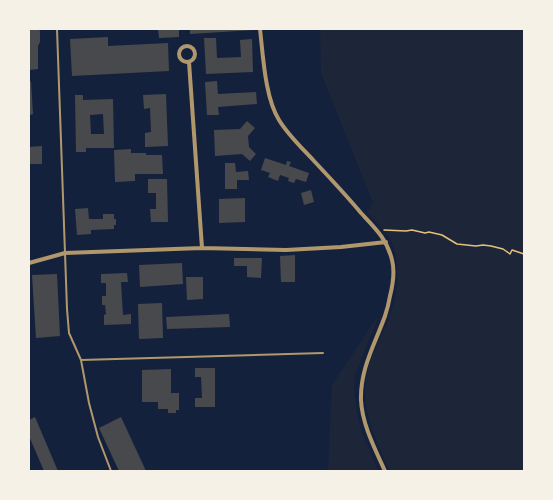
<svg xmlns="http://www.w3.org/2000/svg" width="553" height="500" viewBox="0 0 553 500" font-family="'Fira Sans Condensed',sans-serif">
<rect width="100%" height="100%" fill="#14213d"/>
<path fill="#1d2539" d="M 320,29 L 524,29 L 524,471 L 390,471 C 378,444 365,419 365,390 C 365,363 380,342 389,318 C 398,295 401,267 392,243 C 387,231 376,222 367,213 L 373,203 L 321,73 Z
M 380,313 L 355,374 L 354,390 L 357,413 L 362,432 L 378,471 L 328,471 L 332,385 Z"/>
<path fill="#48494c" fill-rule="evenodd" d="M 29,29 L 38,29 L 40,31 L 40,42 L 38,46 L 38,69 L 29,70 Z
M 158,29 L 179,29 L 179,37 L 159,38 Z
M 190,29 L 254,29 L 254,30 L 190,34 Z
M 108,37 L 108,46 L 168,43 L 169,71 L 72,76 L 70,39 Z
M 204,38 L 216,38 L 217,58 L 241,57 L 240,40 L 252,39 L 253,72 L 206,74 Z
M 31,81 L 33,114 L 29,115 L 29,82 Z
M 217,81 L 218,94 L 256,92 L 257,104 L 218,107 L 219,115 L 207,115 L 205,82 Z
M 166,94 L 168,146 L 145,147 L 145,133 L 151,132 L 150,108 L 144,109 L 143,95 Z
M 75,95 L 83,95 L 83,100 L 113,99 L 114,148 L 86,148 L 86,152 L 76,152 ZM 103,114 L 104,134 L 91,134 L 90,115 Z
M 247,121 L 255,128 L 248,136 L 249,147 L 256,154 L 250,161 L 242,154 L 215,156 L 214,130 L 240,129 Z
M 42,146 L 42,164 L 29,164 L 29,147 Z
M 131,149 L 131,153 L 146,153 L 146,155 L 162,155 L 163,174 L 135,174 L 135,181 L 115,182 L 114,150 Z
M 265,158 L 286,165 L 287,161 L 291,162 L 289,166 L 309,173 L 306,182 L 296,179 L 294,183 L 288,181 L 289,178 L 280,175 L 278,181 L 268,177 L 270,173 L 261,170 Z
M 225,163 L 235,163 L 236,172 L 248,171 L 249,180 L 237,180 L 237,189 L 225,189 Z
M 148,179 L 167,179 L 168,222 L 151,222 L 150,209 L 156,209 L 156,193 L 148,193 Z
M 311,190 L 314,202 L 304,205 L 301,193 Z
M 245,198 L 245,222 L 219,223 L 219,199 Z
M 88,208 L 89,219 L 103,219 L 103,214 L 114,214 L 114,219 L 116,219 L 116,225 L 114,225 L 114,229 L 91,230 L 91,234 L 77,235 L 75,209 Z
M 295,255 L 295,282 L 281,282 L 280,256 Z
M 234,258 L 262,258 L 261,278 L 247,277 L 247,266 L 234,266 Z
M 182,263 L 183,284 L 140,287 L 139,265 Z
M 127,273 L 128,282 L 121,282 L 123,315 L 131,314 L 131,324 L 104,325 L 104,315 L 106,314 L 105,305 L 102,305 L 102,296 L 106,296 L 106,283 L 101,283 L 101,274 Z
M 57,274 L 60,336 L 36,338 L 32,275 Z
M 186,277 L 203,277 L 203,299 L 187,300 Z
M 162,303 L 163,338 L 139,339 L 138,304 Z
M 229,314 L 230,327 L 167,329 L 166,317 Z
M 195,368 L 215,368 L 215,407 L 195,407 L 195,398 L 202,398 L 201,377 L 195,377 Z
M 171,369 L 171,393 L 179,393 L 179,410 L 176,410 L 176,413 L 168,413 L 168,409 L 158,409 L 158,402 L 142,402 L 142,370 Z
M 35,417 L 58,471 L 44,471 L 29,436 L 29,420 Z
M 121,417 L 146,471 L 119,471 L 99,428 Z"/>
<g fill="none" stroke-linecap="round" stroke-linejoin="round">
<path stroke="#e5c07b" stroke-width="1.5" d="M 384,230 L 406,231 L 412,230 L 425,233 L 429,232 L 442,235 L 457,244 L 476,246 L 483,245 L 491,246 L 503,249 L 510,254 L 512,250 L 524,254"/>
<path stroke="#b1986c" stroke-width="2" d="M 57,29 L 67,309 L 69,333 L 81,360 L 89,403 L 98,437 L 111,471
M 81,360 L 323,353"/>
<path stroke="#b1986c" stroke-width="4" d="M 260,29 C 263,55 265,98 279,120 C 288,135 302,148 314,161 C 330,178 346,195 361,213 C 375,228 387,239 392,260 C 395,271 393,284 390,296 C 389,302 387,310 385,316 C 375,344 360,369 361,400 C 362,424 375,449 385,471
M179 54a8 8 0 1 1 16 0a8 8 0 1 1-16 0Z
M 189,62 L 202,248
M 29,263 L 65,253 L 202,248 L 286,250 L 341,247 L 386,242"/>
</g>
<rect width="553" height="500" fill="none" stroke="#f6f1e7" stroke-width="60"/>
</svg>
